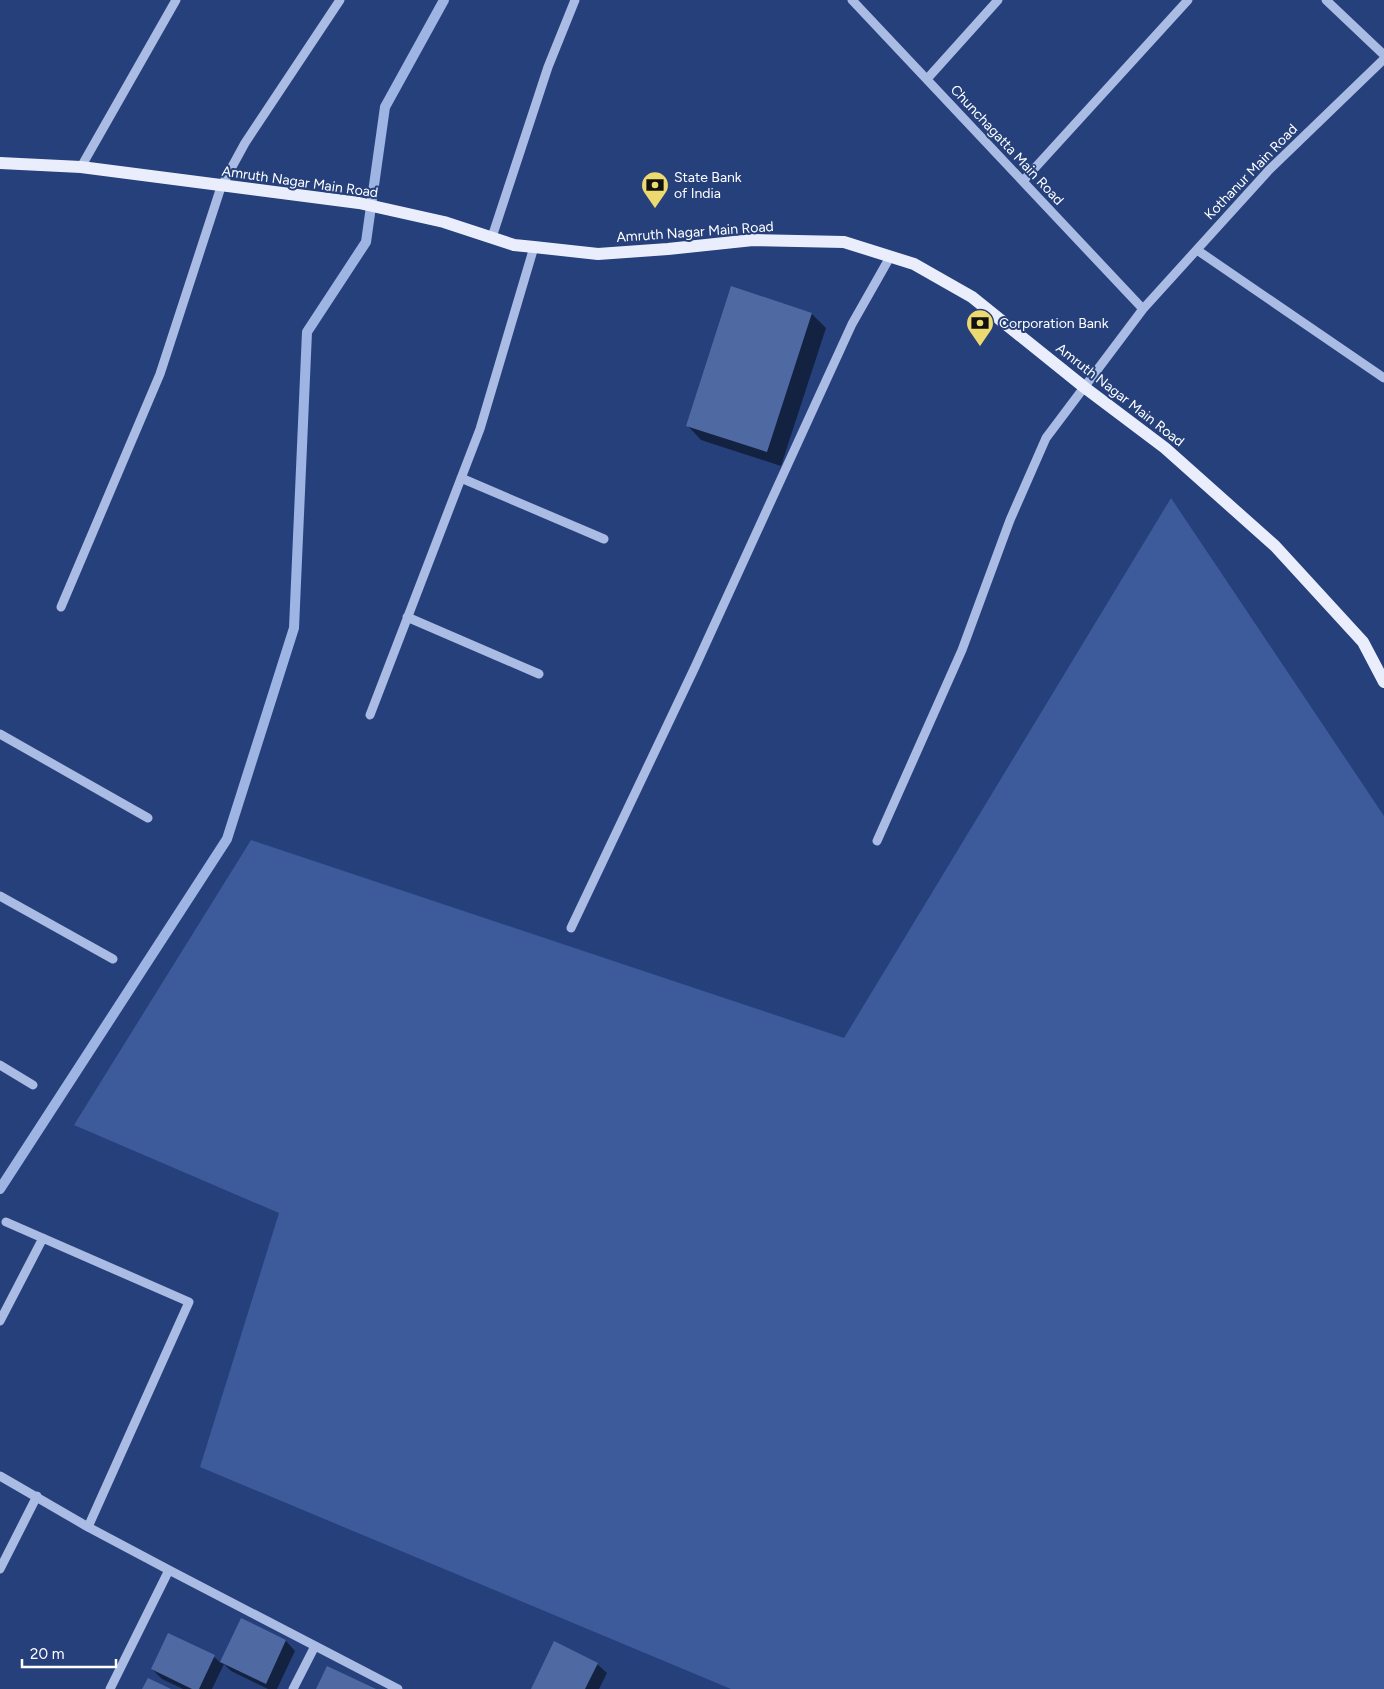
<svg xmlns="http://www.w3.org/2000/svg" width="1384" height="1689" viewBox="0 0 1384 1689" font-family="Figtree,sans-serif">
<rect width="100%" height="100%" fill="#26407b"/>
<path fill="#3d5a9a" d="M 1171,498 L 1384,816 L 1384,1689 L 731,1689 L 200,1467 L 279,1213 L 74,1125 L 251,840 L 844,1038 Z"/>
<path fill="#0007" d="M 732,288 L 812,314 L 826,328 L 781,466 L 701,440 L 687,425 Z
M 242,1620 L 286,1641 L 295,1651 L 277,1689 L 268,1689 L 231,1671 L 224,1664 L 212,1689 L 183,1689 L 162,1679 L 152,1669 L 214,1657 L 221,1663 Z
M 597,1664 L 607,1673 L 599,1689 L 533,1689 Z"/>
<g fill="none" stroke-linecap="round" stroke-linejoin="round">
<path stroke="#9eb5e4" stroke-width="10" d="M 0,1189 L 227,839 L 294,628 L 307,332 L 366,242 L 385,107 L 444,0"/>
</g>
<path fill="#4f69a3" d="M 731,286 L 812,313 L 767,452 L 686,426 Z
M 241,1618 L 286,1640 L 266,1684 L 220,1662 Z
M 168,1633 L 215,1655 L 199,1689 L 192,1689 L 151,1669 Z
M 554,1641 L 598,1663 L 585,1689 L 531,1689 Z
M 327,1666 L 376,1689 L 316,1689 Z
M 148,1678 L 171,1689 L 142,1689 Z"/>
<g fill="none" stroke-linecap="round" stroke-linejoin="round">
<path stroke="#aabce4" stroke-width="9" d="M 852,0 L 1143,309
M 1326,0 L 1384,55
M 927,79 L 998,0
M 81,167 L 176,0
M 1023,181 L 1188,0
M 492,237 L 548,67 L 575,0
M 1197,250 L 1384,378
M 461,478 L 604,539
M 61,607 L 160,374 L 221,187 L 245,143 L 340,0
M 407,617 L 539,674
M 370,715 L 480,429 L 534,247
M 0,734 L 148,818
M 877,841 L 962,650 L 1010,520 L 1046,438 L 1143,309 L 1269,170 L 1384,59
M 0,896 L 113,959
M 571,928 L 695,667 L 852,324 L 890,257
M 0,1065 L 33,1085
M 6,1222 L 189,1302 L 88,1527
M 0,1321 L 43,1238
M 0,1476 L 88,1527 L 169,1570 L 110,1689
M 0,1569 L 37,1496
M 169,1570 L 398,1689
M 293,1689 L 315,1646"/>
<path stroke="#eaeefc" stroke-width="12" d="M 0,163 L 81,167 L 359,203 L 444,222 L 514,245 L 534,247 L 598,254 L 668,249 L 753,240 L 844,242 L 914,264 L 972,297 L 1084,387 L 1165,448 L 1275,546 L 1363,642 L 1384,682"/>
</g>
<defs>
<g id="bank-pin" transform="scale(1.4375)"><path d="M0 17L-7.5 6A9.5 9.5 0 1 1 7.5 6Z" fill="#ecd96f" stroke="#26407b"/><path d="M-6-4H6V4H-6ZM0-2.3a2.3 2.3 0 1 0 0 4.6a2.3 2.3 0 1 0 0-4.6Z" fill="#111"/></g>
</defs>
<g fill-rule="evenodd">
<use href="#bank-pin" x="655" y="185"/>
<use href="#bank-pin" x="980" y="323"/>
</g>
<g text-anchor="middle" dominant-baseline="central" stroke-width="4" stroke-linejoin="round" paint-order="stroke">
<g font-size="14" fill="#fff" stroke="#26407b">
<text transform="translate(1007 145) rotate(47)">Chunchagatta Main Road</text>
<text transform="translate(1251 172) rotate(-46)">Kothanur Main Road</text>
<text transform="translate(300 182) rotate(8)">Amruth Nagar Main Road</text>
<text transform="translate(695 232) rotate(-4)">Amruth Nagar Main Road</text>
<text transform="translate(1120 395) rotate(38)">Amruth Nagar Main Road</text>
</g>
<g font-size="14" fill="#fff" stroke="#26407b" text-anchor="start">
<text x="674" y="177">State Bank<tspan x="674" dy="16">of India</tspan></text>
<text x="999" y="323">Corporation Bank</text>
</g>
</g>
<path d="M22 1659v8h94v-8" fill="none" stroke="#ffffff" stroke-width="2.5"/>
<text x="30" y="1659" font-size="15" fill="#ffffff" stroke="#26407b" stroke-width="4" paint-order="stroke">20 m</text>
</svg>
